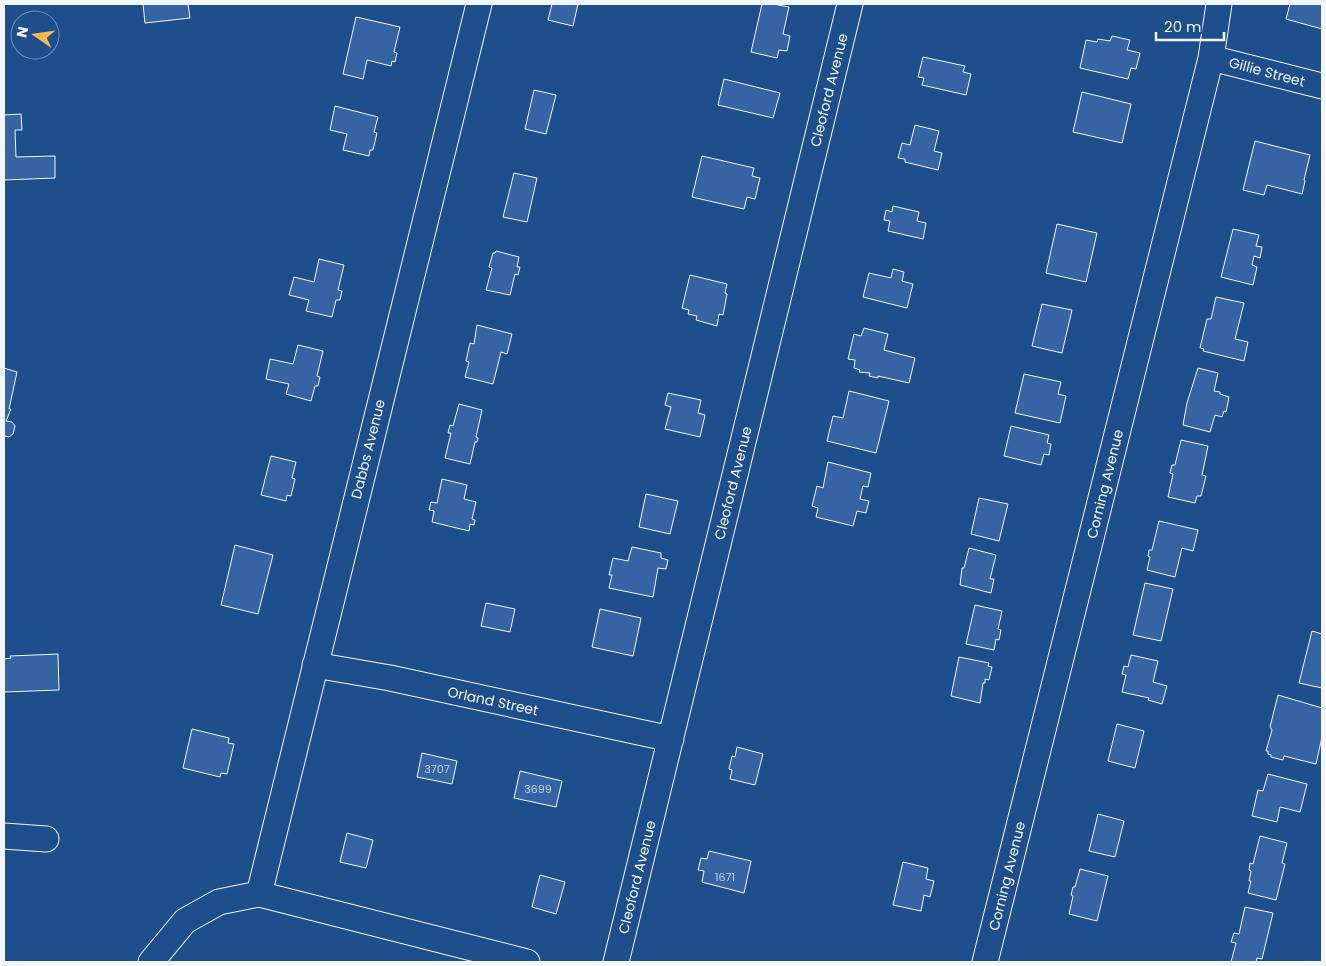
<svg xmlns="http://www.w3.org/2000/svg" width="1326" height="966" viewBox="0 0 1326 966" font-family="Poppins,sans-serif">
<rect width="100%" height="100%" fill="#1f4e8c"/>
<path fill="#3563a3" stroke="#f2f6ff" d="M 143,4 L 188,4 L 190,18 L 145,23 Z
M 552,4 L 578,4 L 573,26 L 548,20 Z
M 762,4 L 773,4 L 789,7 L 783,34 L 790,36 L 787,51 L 779,50 L 777,58 L 751,52 Z
M 1290,4 L 1322,4 L 1322,29 L 1286,19 Z
M 356,17 L 400,27 L 394,52 L 397,53 L 395,62 L 392,61 L 391,66 L 367,60 L 363,79 L 343,74 Z
M 1112,36 L 1130,40 L 1127,50 L 1140,53 L 1136,69 L 1131,68 L 1128,79 L 1080,68 L 1086,40 L 1097,42 L 1098,39 L 1110,41 Z
M 923,57 L 965,66 L 963,72 L 971,74 L 966,95 L 922,85 L 924,78 L 918,77 Z
M 724,79 L 780,93 L 773,118 L 718,105 Z
M 534,90 L 556,95 L 546,134 L 525,129 Z
M 1082,92 L 1131,104 L 1122,143 L 1073,132 Z
M 335,106 L 378,117 L 374,132 L 377,133 L 373,150 L 370,150 L 369,156 L 343,150 L 347,134 L 330,130 Z
M 21,114 L 22,130 L 15,130 L 16,157 L 55,156 L 55,178 L 4,180 L 4,115 Z
M 915,125 L 939,131 L 934,151 L 942,153 L 938,170 L 905,162 L 905,159 L 898,158 L 902,143 L 910,145 Z
M 1255,141 L 1310,155 L 1304,180 L 1305,181 L 1302,194 L 1267,185 L 1264,195 L 1243,190 Z
M 702,156 L 754,168 L 752,176 L 760,178 L 755,199 L 747,197 L 744,209 L 692,197 Z
M 514,173 L 537,178 L 527,222 L 503,217 Z
M 893,206 L 919,212 L 917,221 L 926,223 L 923,239 L 888,231 L 890,221 L 884,220 L 886,210 L 892,212 Z
M 1057,224 L 1097,233 L 1086,282 L 1046,273 Z
M 1233,229 L 1259,235 L 1256,246 L 1262,247 L 1260,258 L 1254,256 L 1252,265 L 1257,267 L 1253,285 L 1221,277 Z
M 496,251 L 519,257 L 517,267 L 520,267 L 518,275 L 515,274 L 510,295 L 486,290 L 492,268 L 489,267 L 493,253 L 495,253 Z
M 319,259 L 344,265 L 338,290 L 342,291 L 340,300 L 336,300 L 332,317 L 306,311 L 309,300 L 289,295 L 294,277 L 314,282 Z
M 893,269 L 904,272 L 902,281 L 913,284 L 907,308 L 863,297 L 869,273 L 891,278 Z
M 690,275 L 727,284 L 725,293 L 727,294 L 723,315 L 719,314 L 717,326 L 696,320 L 697,316 L 688,314 L 689,310 L 682,308 Z
M 1216,297 L 1244,303 L 1235,339 L 1248,342 L 1244,361 L 1203,351 L 1204,349 L 1200,348 L 1207,319 L 1211,319 Z
M 1042,304 L 1072,310 L 1062,353 L 1032,346 Z
M 477,325 L 512,334 L 507,354 L 501,352 L 493,384 L 465,377 L 469,362 L 466,361 L 470,343 L 474,344 Z
M 864,328 L 888,334 L 884,350 L 915,358 L 909,383 L 878,376 L 878,378 L 869,376 L 870,373 L 859,372 L 860,370 L 854,368 L 855,360 L 848,359 L 854,334 L 861,336 Z
M 298,345 L 323,351 L 317,376 L 320,377 L 318,386 L 315,386 L 311,401 L 286,394 L 289,384 L 266,379 L 270,359 L 293,364 Z
M 4,368 L 17,372 L 9,409 L 11,409 L 6,421 L 12,422 L 15,426 L 13,434 L 9,437 L 4,436 Z
M 1198,368 L 1218,373 L 1214,391 L 1220,392 L 1220,394 L 1229,397 L 1226,412 L 1224,411 L 1222,417 L 1215,415 L 1210,432 L 1183,425 L 1187,403 Z
M 1024,374 L 1061,382 L 1058,394 L 1066,396 L 1060,423 L 1015,413 Z
M 849,391 L 889,401 L 876,453 L 827,441 L 833,416 L 843,418 Z
M 668,393 L 701,400 L 698,413 L 705,415 L 700,437 L 665,429 L 671,407 L 665,405 Z
M 459,404 L 482,410 L 476,437 L 478,438 L 477,442 L 475,442 L 470,464 L 445,458 L 451,433 L 448,433 L 450,425 L 453,426 Z
M 1011,426 L 1049,435 L 1047,443 L 1051,444 L 1049,455 L 1044,454 L 1041,465 L 1004,456 Z
M 1181,440 L 1208,446 L 1202,475 L 1206,476 L 1201,496 L 1197,496 L 1195,503 L 1168,497 L 1173,474 L 1170,473 L 1172,465 L 1175,465 Z
M 271,456 L 296,462 L 292,478 L 295,479 L 291,496 L 287,495 L 286,501 L 261,495 Z
M 828,462 L 871,473 L 868,487 L 863,486 L 860,499 L 869,501 L 866,513 L 857,511 L 853,526 L 816,517 L 818,508 L 812,506 L 817,486 L 823,488 Z
M 442,479 L 467,485 L 464,499 L 476,502 L 472,519 L 475,520 L 474,525 L 470,524 L 469,531 L 432,522 L 434,511 L 429,510 L 431,502 L 437,503 Z
M 646,494 L 678,501 L 670,534 L 639,527 Z
M 979,498 L 1008,504 L 999,541 L 971,534 Z
M 1159,521 L 1198,530 L 1193,551 L 1182,548 L 1175,577 L 1147,570 L 1150,557 L 1148,556 L 1149,550 L 1152,550 Z
M 235,545 L 273,555 L 258,614 L 221,605 Z
M 632,547 L 661,553 L 661,558 L 668,560 L 666,569 L 658,568 L 653,597 L 609,588 L 612,575 L 609,575 L 613,558 L 628,561 Z
M 969,548 L 996,555 L 990,579 L 994,579 L 991,593 L 960,585 L 962,568 L 964,568 Z
M 1145,583 L 1173,589 L 1161,641 L 1133,635 Z
M 486,603 L 515,609 L 510,632 L 481,626 Z
M 975,605 L 1002,611 L 998,629 L 1001,630 L 999,640 L 996,639 L 994,650 L 966,644 Z
M 600,609 L 641,618 L 633,656 L 592,647 Z
M 1312,631 L 1322,634 L 1322,688 L 1299,683 Z
M 58,654 L 59,690 L 4,692 L 4,659 L 11,658 L 10,656 Z
M 1131,655 L 1158,661 L 1153,682 L 1167,686 L 1162,704 L 1148,700 L 1149,698 L 1122,692 L 1126,675 L 1122,674 L 1124,666 L 1128,667 Z
M 959,657 L 989,663 L 988,666 L 992,667 L 989,680 L 985,679 L 985,683 L 983,683 L 980,703 L 951,696 Z
M 1278,695 L 1322,708 L 1322,737 L 1316,764 L 1284,756 L 1283,760 L 1271,757 L 1271,755 L 1268,754 L 1268,751 L 1266,751 L 1272,730 L 1270,727 Z
M 1117,724 L 1144,731 L 1135,768 L 1108,761 Z
M 192,729 L 229,738 L 228,743 L 234,744 L 227,774 L 221,773 L 220,777 L 183,768 Z
M 737,747 L 763,754 L 755,785 L 730,779 L 732,770 L 729,769 L 732,756 L 735,757 Z
M 422,753 L 457,761 L 452,784 L 417,777 Z
M 520,771 L 562,781 L 556,807 L 514,798 Z
M 1268,774 L 1307,784 L 1300,812 L 1280,807 L 1277,822 L 1252,816 L 1258,790 L 1263,791 Z
M 1098,814 L 1124,821 L 1115,857 L 1089,851 Z
M 347,833 L 373,840 L 366,868 L 340,862 Z
M 1260,836 L 1287,843 L 1282,863 L 1285,864 L 1276,900 L 1248,893 L 1251,881 L 1249,881 L 1251,871 L 1249,870 L 1250,863 L 1253,864 Z
M 709,851 L 751,861 L 744,893 L 702,882 L 704,871 L 698,870 L 701,858 L 707,859 Z
M 903,862 L 928,868 L 926,879 L 934,881 L 930,897 L 924,895 L 921,911 L 893,905 Z
M 1080,869 L 1108,876 L 1097,921 L 1069,914 L 1073,896 L 1071,895 L 1073,887 L 1075,887 Z
M 540,875 L 565,882 L 556,914 L 532,907 Z
M 1245,907 L 1273,913 L 1262,959 L 1257,958 L 1256,962 L 1231,962 L 1236,943 L 1231,942 L 1234,933 L 1239,934 Z"/>
<g fill="none" stroke-linecap="round" stroke-linejoin="round">
<g stroke="#f2f6ff" stroke-width="27">
<path id="minor" d="M 1211,58 L 1322,86
M 315,665 L 390,678 L 671,739
M 4,836 L 46,839
M 259,894 L 479,4
M 151,962 L 185,921 L 219,902 L 259,894 L 527,962
M 616,962 L 850,4
M 985,962 L 1211,58 L 1219,4"/>
</g>
<use href="#minor" stroke="#1f4e8c" stroke-width="25"/>
</g>
<g text-anchor="middle" dominant-baseline="central" stroke-width="4" stroke-linejoin="round" paint-order="stroke">
<g font-size="11" fill="#c3d1e8">
<text x="437" y="769">3707</text>
<text x="538" y="789">3699</text>
<text x="725" y="877">1671</text>
</g>
<g font-size="14" fill="#f2f6ff" stroke="#1f4e8c">
<text transform="translate(1267 72) rotate(15)">Gillie Street</text>
<text transform="translate(829 90) rotate(-76)">Cleoford Avenue</text>
<text transform="translate(368 449) rotate(-76)">Dabbs Avenue</text>
<text transform="translate(733 483) rotate(-76)">Cleoford Avenue</text>
<text transform="translate(1105 484) rotate(-76)">Corning Avenue</text>
<text transform="translate(493 701) rotate(12)">Orland Street</text>
<text transform="translate(1007 876) rotate(-76)">Corning Avenue</text>
<text transform="translate(637 877) rotate(-76)">Cleoford Avenue</text>
</g>
</g>
<rect width="1326" height="966" fill="none" stroke="#f2f6ff" stroke-width="10"/>
<g transform="translate(35 35) rotate(283)"><circle r="24" fill="#1f4e8c" stroke="#7391ba"/>
<path d="M0-4L9 19L0 12L-9 19Z" fill="#ffb74d"/>
<text y="-8" font-size="14" font-weight="bold" text-anchor="middle" fill="#f2f6ff">N</text>
</g>
<path d="M1156 32v8h68v-8" fill="none" stroke="#f2f6ff" stroke-width="2.5"/>
<text x="1164" y="32" font-size="15" fill="#f2f6ff" stroke="#1f4e8c" stroke-width="4" paint-order="stroke">20 m</text>
</svg>
